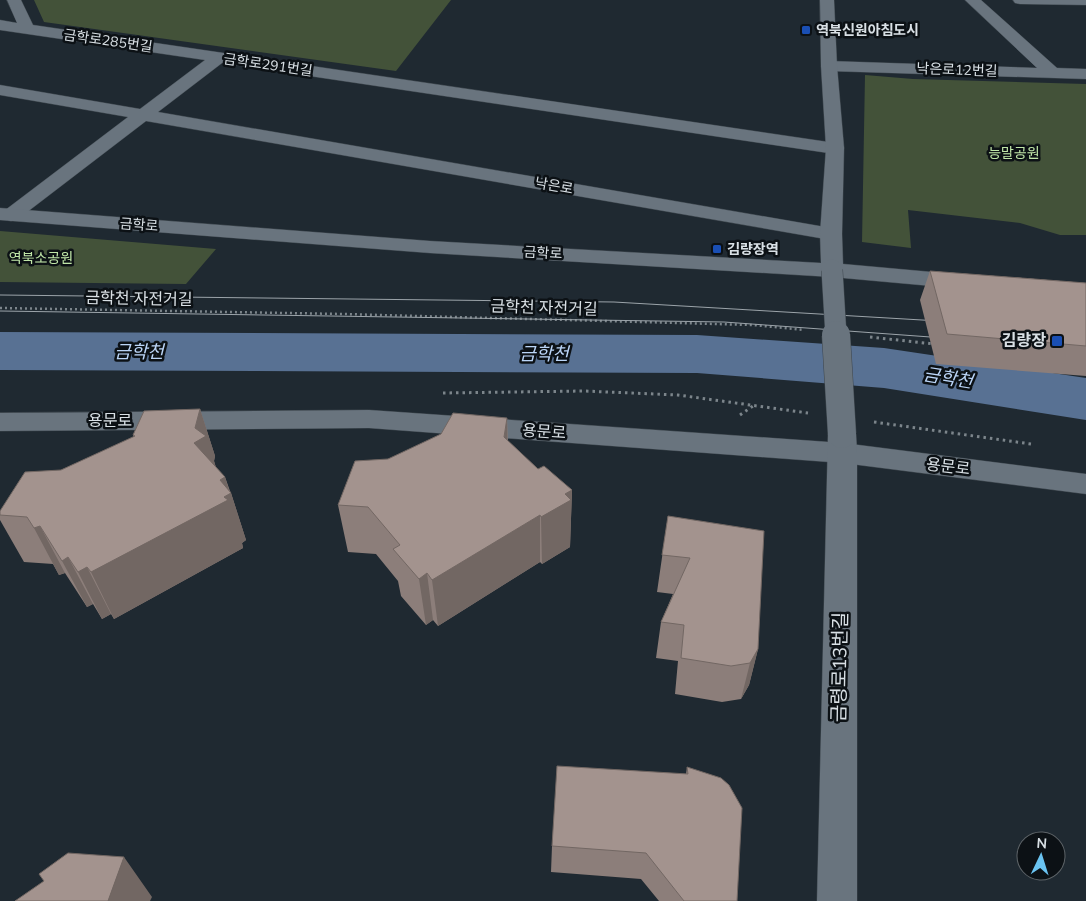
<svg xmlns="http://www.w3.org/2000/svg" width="1086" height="901" viewBox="0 0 1086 901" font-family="'Nunito Sans','Noto Sans KR',sans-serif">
<rect width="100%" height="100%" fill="#1f2931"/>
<path fill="#435239" d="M 34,0 L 451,0 L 396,71 L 44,22 Z
M 865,75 L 913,79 L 1086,84 L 1086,235 L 1060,235 L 1020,223 L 908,210 L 911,248 L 862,242 Z
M 0,231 L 216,249 L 186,284 L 0,282 Z"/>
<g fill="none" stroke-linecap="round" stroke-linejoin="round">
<path fill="#587193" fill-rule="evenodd" d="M 0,332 L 697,335 L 884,348 L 1086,378 L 1086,420 L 884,388 L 697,373 L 0,370 Z"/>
<g stroke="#3e474e" stroke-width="1">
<path id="minor" d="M 7,0 L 21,0 L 33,25 L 842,144 L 844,148 L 842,152 L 835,154 L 222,63 L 158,112 L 831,228 L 838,230 L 842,234 L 838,238 L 831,240 L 146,121 L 18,219 L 11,221 L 4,219 L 1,215 L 4,211 L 128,117 L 0,95 L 0,85 L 140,109 L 205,60 L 0,30 L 0,20 L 17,23 Z
M 965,0 L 981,0 L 1057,68 L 1086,69 L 1086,79 L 829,71 L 823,69 L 821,66 L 823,63 L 829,61 L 1037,68 Z
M 1013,0 L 1086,0 L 1086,5 L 1020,4 L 1015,3 Z
M 369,410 L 843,443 L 1086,474 L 1086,494 L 843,463 L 369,428 L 0,431 L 0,413 Z"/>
</g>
<g stroke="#3e474e" stroke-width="1">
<path id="secondary" d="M 820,0 L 834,0 L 837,66 L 844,148 L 842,234 L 843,264 L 965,275 L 973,277 L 976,282 L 973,287 L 965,289 L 832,277 L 430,253 L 0,220 L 0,208 L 430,241 L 821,263 L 820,234 L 826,148 L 821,66 Z
M 842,425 L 852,427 L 856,434 L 857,453 L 857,901 L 817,901 L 828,434 L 832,427 Z"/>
</g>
<path stroke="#7c858b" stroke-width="2.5" stroke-dasharray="2 3" stroke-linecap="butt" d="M 0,308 L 343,314 L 753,325 L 804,330"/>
<path stroke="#7c858b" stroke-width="3" stroke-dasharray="2.5 4" stroke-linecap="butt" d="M 870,337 L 934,344
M 443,393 L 584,391 L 678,395 L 808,413
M 740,415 L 753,406
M 874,422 L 1031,444"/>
<use href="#minor" fill="#69747e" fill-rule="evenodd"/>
<use href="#secondary" fill="#69747e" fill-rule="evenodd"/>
<path stroke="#9ca4aa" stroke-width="1" d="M 0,295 L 614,302 L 939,321
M 0,311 L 724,322 L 944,338"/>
<g stroke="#3e474e" stroke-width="22" stroke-linecap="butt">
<path id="secondary-bridge-far1" d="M 832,270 L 836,336"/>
</g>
<g stroke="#3e474e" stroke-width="29" stroke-linecap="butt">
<path id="secondary-bridge" d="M 836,335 L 842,434"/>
</g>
<use href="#secondary-bridge-far1" stroke="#69747e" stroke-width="21"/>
<use href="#secondary-bridge" stroke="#69747e" stroke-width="28"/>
</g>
<path fill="#8c7e7a" d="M 930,271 L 1086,283 L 1086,376 L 936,364 L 920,300 Z
M 200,409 L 215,456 L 214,461 L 216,468 L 225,477 L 230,491 L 231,493 L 246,540 L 242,543 L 243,548 L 114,619 L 111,614 L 102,619 L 93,604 L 87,607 L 65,573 L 59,575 L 53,564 L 24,562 L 0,520 L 0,511 L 61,470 L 134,437 L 133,435 Z
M 507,418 L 508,441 L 538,469 L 572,490 L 570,547 L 542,564 L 540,562 L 438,626 L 433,620 L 426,625 L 401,596 L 398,581 L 376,554 L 348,552 L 338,505 L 388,459 Z
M 668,516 L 758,649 L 749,685 L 741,699 L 722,702 L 675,694 L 678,661 L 656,658 L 661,622 L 673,594 L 657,592 Z
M 687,767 L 737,901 L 659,901 L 641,879 L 551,872 L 552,846 L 686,774 Z"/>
<path fill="#726763" d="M 200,409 L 215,456 L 214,461 L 220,480 L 225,477 L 230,493 L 231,493 L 246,540 L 242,543 L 243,548 L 114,619 L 91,572 L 194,443 L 195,428 Z
M 507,418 L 508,465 L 504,437 Z
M 572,490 L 570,547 L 542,564 L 541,517 L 565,494 Z
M 540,515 L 540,562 L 438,626 L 432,580 Z
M 40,526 L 65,573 L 59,575 L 34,528 Z
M 68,557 L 93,604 L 87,607 L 62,561 Z
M 87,567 L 111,614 L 102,619 L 78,572 Z
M 427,573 L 433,620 L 426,625 L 419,579 Z
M 758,649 L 749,685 L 741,699 L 750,663 Z
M 124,857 L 152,897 L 150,901 L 108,901 Z"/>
<path fill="#a3938e" stroke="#726763" d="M 930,271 L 1086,283 L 1086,346 L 947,334 Z
M 200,409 L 195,428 L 206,436 L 194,443 L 225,477 L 220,480 L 231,493 L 224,497 L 228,500 L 91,572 L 87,567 L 78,572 L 68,557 L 62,561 L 40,526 L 34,528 L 27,517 L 0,515 L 0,511 L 25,472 L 61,470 L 135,436 L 133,435 L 144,411 Z
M 453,413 L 507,418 L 504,437 L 538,469 L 544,466 L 572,490 L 565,494 L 571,500 L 541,517 L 540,515 L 432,580 L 427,573 L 419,579 L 393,549 L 400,545 L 368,507 L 338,505 L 355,461 L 388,459 L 441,434 Z
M 668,516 L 764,531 L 758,649 L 750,663 L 731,666 L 681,658 L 684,625 L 661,622 L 690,558 L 662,555 Z
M 557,766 L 688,774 L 687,767 L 721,778 L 729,785 L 742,808 L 737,901 L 684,901 L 646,853 L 552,846 Z
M 68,853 L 124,857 L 108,901 L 15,901 L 44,881 L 39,874 Z"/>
<g fill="#1a4fb4" stroke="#0c1115" stroke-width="2">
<rect x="801" y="25" width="10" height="10" rx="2.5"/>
<rect x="712" y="244" width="10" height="10" rx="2.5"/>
<rect x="1051" y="335" width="12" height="12" rx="2.5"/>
</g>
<g text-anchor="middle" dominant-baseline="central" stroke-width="5" stroke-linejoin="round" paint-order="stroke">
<g font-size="14" font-weight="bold" fill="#d9e0e5" stroke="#0c1115" text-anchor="start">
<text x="816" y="30">역북신원아침도시</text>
<text x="727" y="249">김량장역</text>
</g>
<g font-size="14" fill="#d9e0e5" stroke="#0c1115">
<text transform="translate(108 41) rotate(8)">금학로285번길</text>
<text transform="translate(268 65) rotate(8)">금학로291번길</text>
<text transform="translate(957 70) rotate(2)">낙은로12번길</text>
<text transform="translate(554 186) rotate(10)">낙은로</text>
<text transform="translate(139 225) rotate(4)">금학로</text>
<text transform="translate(543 253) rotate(3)">금학로</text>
</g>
<g font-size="14" fill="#c0e6a8" stroke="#0c1115">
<text x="1014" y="153">능말공원</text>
<text x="41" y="258">역북소공원</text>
</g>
<g font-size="16" fill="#d9e0e5" stroke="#0c1115">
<text transform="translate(139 299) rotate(1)">금학천 자전거길</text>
<text transform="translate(544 308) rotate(2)">금학천 자전거길</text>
<text x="110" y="421">용문로</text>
<text transform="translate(544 432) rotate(4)">용문로</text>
<text transform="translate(948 467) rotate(7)">용문로</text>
</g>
<g font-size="16" font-weight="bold" fill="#d9e0e5" stroke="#0c1115" text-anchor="end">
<text x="1046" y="341">김량장</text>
</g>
<g font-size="18" font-style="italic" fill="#bbd5f7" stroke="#0c1115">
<text x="139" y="352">금학천</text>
<text x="544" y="354">금학천</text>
<text transform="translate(948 378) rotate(9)">금학천</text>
</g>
<g font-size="19" fill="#d9e0e5" stroke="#0c1115">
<text transform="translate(840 667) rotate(-89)">금령로13번길</text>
</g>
</g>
<g transform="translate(1041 856) rotate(4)"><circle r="24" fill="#0c1115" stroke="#5e6468"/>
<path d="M0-4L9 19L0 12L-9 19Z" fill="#6ac3f1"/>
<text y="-8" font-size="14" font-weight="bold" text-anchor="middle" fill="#d9e0e5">N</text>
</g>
</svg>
